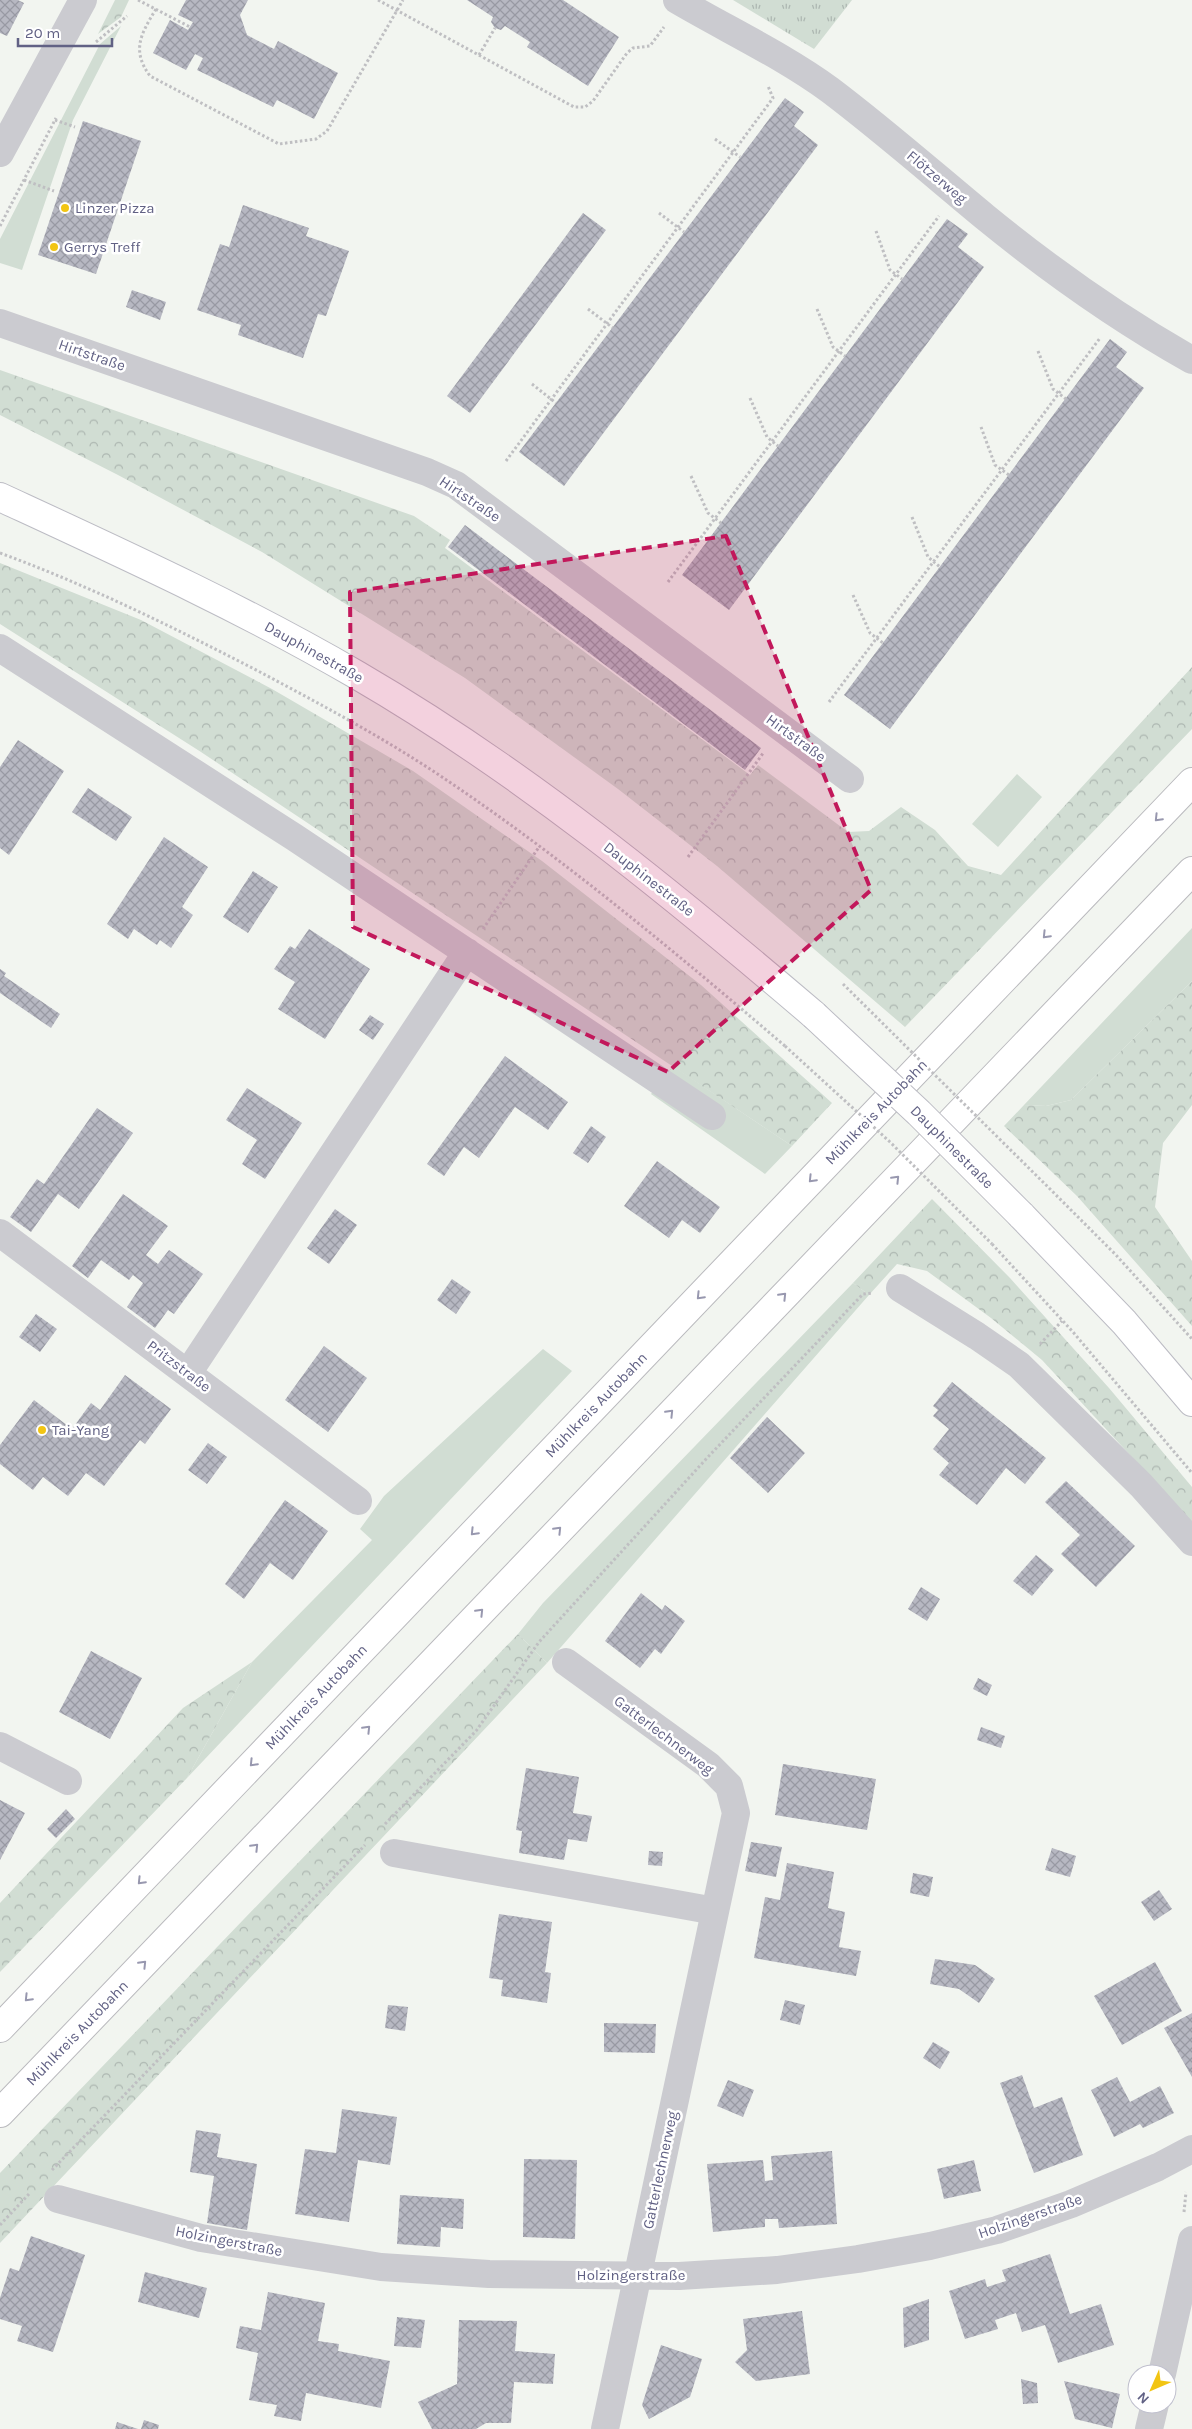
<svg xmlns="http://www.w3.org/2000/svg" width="1192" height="2429" viewBox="0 0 1192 2429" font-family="Karla,sans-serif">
<defs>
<pattern id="forest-crowns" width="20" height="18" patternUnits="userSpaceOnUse" patternTransform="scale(1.25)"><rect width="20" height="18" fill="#d1ddd3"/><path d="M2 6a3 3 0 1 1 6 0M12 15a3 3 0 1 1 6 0" fill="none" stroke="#adb7b1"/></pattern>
<pattern id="park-tufts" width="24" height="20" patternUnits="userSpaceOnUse" patternTransform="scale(1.25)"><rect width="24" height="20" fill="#d1ddd3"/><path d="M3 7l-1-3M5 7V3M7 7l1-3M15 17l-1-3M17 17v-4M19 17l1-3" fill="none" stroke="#adb7b1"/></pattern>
<pattern id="building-cross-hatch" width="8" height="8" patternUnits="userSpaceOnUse" patternTransform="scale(1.25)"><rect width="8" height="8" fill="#b7b8c2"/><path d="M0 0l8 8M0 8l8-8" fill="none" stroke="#9899a3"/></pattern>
</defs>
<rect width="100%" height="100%" fill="#f2f5f0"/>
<path fill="#d1ddd3" d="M 121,26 L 73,120 L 22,270 L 0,263 L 0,239 L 100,44 Z
M 1017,774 L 1042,797 L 998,847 L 972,824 Z
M 1192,928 L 1192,981 L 1071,1100 L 1046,1106 L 1024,1105 Z
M 673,1066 L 792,1146 L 765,1174 L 651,1094 Z
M 853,1283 L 869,1295 L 547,1663 L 518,1634 L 543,1603 Z
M 543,1349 L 572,1371 L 187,1778 L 252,1662 L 372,1540 L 360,1529 L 384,1496 Z"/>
<path fill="url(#forest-crowns)" d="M 115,0 L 129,0 L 121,17 L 98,34 Z
M 0,370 L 414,516 L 450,540 L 445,548 L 750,775 L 758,765 L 848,832 L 869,831 L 901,807 L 935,830 L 968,866 L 1001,875 L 1192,667 L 1192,729 L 905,1027 L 717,866 L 618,789 L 465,678 L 262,552 L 118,475 L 0,415 Z
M 0,563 L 141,620 L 272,689 L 413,771 L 542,861 L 701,985 L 832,1103 L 792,1146 L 201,752 L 0,624 Z
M 1192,981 L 1192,1105 L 1163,1143 L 1155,1207 L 1192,1261 L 1192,1326 L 1077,1196 L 1004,1126 L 1024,1105 L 1046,1106 L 1071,1100 Z
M 932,1199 L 1010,1278 L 1109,1388 L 1192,1487 L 1192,1525 L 1143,1469 L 1042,1360 L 991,1318 L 927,1271 L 897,1264 L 869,1295 L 853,1283 Z
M 518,1634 L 547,1663 L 0,2243 L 0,2173 Z
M 252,1662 L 187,1778 L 0,1972 L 0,1903 L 183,1708 Z"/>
<path fill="url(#park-tufts)" d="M 733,0 L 852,0 L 814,49 Z"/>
<path fill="url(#building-cross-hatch)" d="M 0,0 L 18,0 L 24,3 L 7,36 L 0,33 Z
M 186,0 L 248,0 L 240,15 L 247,35 L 274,49 L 278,41 L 338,73 L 314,119 L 277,100 L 273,107 L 197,70 L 203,58 L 195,54 L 186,70 L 153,53 L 170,20 L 188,30 L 193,22 L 178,15 Z
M 467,0 L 563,0 L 619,37 L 588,86 L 527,47 L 530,42 L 505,26 L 501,30 L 495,28 L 491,22 L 493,17 Z
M 785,98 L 804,112 L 794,126 L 818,145 L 564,486 L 519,452 Z
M 83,121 L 141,141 L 96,274 L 38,255 Z
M 243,205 L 309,228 L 306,236 L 349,251 L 326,316 L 318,314 L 303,358 L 238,335 L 241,325 L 197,310 L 220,244 L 229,247 Z
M 583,213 L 606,230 L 470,413 L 447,396 Z
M 947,219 L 968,234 L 958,247 L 984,267 L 729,610 L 682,575 Z
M 132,290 L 166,302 L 160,320 L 126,307 Z
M 1110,339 L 1127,352 L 1116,367 L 1144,388 L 890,729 L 844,695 Z
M 465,525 L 761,748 L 745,770 L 448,547 Z
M 18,740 L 64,771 L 9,855 L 0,848 L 0,767 Z
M 88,788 L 132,817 L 116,841 L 72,812 Z
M 164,837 L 208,867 L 182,907 L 193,915 L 171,948 L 160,940 L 157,945 L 134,929 L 128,939 L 107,924 Z
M 253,871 L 278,887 L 248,933 L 223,917 Z
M 309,929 L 370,969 L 325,1039 L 278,1009 L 295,982 L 274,969 L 290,946 L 295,949 Z
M 0,969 L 6,973 L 4,976 L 60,1014 L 51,1028 L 0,993 Z
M 370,1015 L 384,1024 L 373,1040 L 359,1030 Z
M 505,1056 L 568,1102 L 548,1130 L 515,1107 L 479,1158 L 464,1147 L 444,1176 L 427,1164 Z
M 247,1088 L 302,1123 L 265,1179 L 242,1164 L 257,1140 L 226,1120 Z
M 97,1108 L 133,1133 L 79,1209 L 58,1194 L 31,1232 L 10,1217 L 37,1179 L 44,1184 Z
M 591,1126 L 606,1137 L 588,1163 L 573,1153 Z
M 657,1161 L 720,1207 L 700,1233 L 682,1220 L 669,1238 L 624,1206 Z
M 123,1194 L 168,1226 L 146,1255 L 158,1264 L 169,1250 L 203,1274 L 174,1314 L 168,1310 L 155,1328 L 127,1307 L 143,1283 L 133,1275 L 129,1280 L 101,1260 L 88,1278 L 72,1266 Z
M 335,1209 L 357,1225 L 329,1264 L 307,1248 Z
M 452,1279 L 471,1292 L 456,1314 L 437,1300 Z
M 36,1314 L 57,1329 L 40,1352 L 19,1337 Z
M 324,1346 L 367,1378 L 328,1432 L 285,1400 Z
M 125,1375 L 171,1409 L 145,1444 L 140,1440 L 104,1486 L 86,1473 L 68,1496 L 43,1477 L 33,1490 L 0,1464 L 0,1445 L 34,1400 L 72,1429 L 91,1403 L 100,1410 Z
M 952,1382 L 1046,1458 L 1025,1484 L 1006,1468 L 977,1505 L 939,1475 L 949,1463 L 933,1449 L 949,1429 L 933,1416 L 938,1410 L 933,1406 Z
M 767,1417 L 805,1453 L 768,1493 L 730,1458 Z
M 208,1443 L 227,1457 L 207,1484 L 188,1470 Z
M 1066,1481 L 1135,1546 L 1096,1587 L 1061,1554 L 1080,1535 L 1045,1502 Z
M 285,1500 L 328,1531 L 293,1580 L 270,1563 L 244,1599 L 225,1584 Z
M 1036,1555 L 1054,1570 L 1032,1596 L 1013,1581 Z
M 921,1587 L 940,1599 L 927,1621 L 908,1609 Z
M 641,1593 L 662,1610 L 665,1605 L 685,1621 L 661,1654 L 655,1649 L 640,1668 L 605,1641 Z
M 91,1651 L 142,1678 L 110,1739 L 59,1712 Z
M 978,1678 L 992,1685 L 987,1696 L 973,1689 Z
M 981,1727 L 1005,1736 L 1001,1748 L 977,1740 Z
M 783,1764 L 876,1779 L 867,1830 L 775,1815 Z
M 526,1768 L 579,1777 L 573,1813 L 592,1816 L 587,1842 L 568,1839 L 564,1860 L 519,1853 L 522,1831 L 516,1830 Z
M 0,1800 L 25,1813 L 0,1860 Z
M 66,1809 L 75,1819 L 56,1838 L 47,1829 Z
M 751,1842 L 782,1847 L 776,1877 L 745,1871 Z
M 1052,1848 L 1076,1856 L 1070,1877 L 1045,1870 Z
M 649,1851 L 663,1852 L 662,1866 L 648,1865 Z
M 787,1863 L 834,1872 L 828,1908 L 845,1912 L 839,1947 L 861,1951 L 856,1976 L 754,1958 L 765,1897 L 780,1900 Z
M 913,1873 L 933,1877 L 929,1897 L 910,1893 Z
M 1159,1890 L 1172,1909 L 1154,1921 L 1141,1902 Z
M 499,1914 L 552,1922 L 545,1972 L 551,1973 L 547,2003 L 501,1996 L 503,1980 L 489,1978 Z
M 935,1959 L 975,1965 L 995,1979 L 979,2003 L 959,1989 L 930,1984 Z
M 1155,1962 L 1182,2011 L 1122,2045 L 1094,1996 Z
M 785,2000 L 805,2005 L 800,2025 L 780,2020 Z
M 388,2005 L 408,2007 L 405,2031 L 385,2028 Z
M 1192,2013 L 1192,2077 L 1164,2028 Z
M 604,2023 L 656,2024 L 655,2053 L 604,2052 Z
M 933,2042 L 950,2052 L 940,2069 L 923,2058 Z
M 1022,2075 L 1034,2108 L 1062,2097 L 1083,2155 L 1034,2173 L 1000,2083 Z
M 1117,2077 L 1130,2102 L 1160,2086 L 1174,2113 L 1143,2128 L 1140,2124 L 1114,2137 L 1091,2090 Z
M 728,2080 L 754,2090 L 743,2117 L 717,2106 Z
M 342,2109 L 397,2117 L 390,2165 L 358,2160 L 349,2222 L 295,2214 L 305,2149 L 336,2153 Z
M 196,2130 L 221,2134 L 217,2157 L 257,2164 L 247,2230 L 207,2223 L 214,2176 L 190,2172 Z
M 832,2151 L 837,2224 L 779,2228 L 778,2219 L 765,2219 L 765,2227 L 713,2232 L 707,2164 L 763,2160 L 765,2181 L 773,2180 L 771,2156 Z
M 524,2159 L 577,2160 L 575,2239 L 523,2237 Z
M 974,2160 L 981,2191 L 944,2199 L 937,2169 Z
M 400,2195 L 464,2199 L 463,2229 L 441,2227 L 440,2247 L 397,2244 Z
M 31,2236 L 85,2255 L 53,2352 L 17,2341 L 22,2326 L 0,2319 L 0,2298 L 10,2268 L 19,2271 Z
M 1050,2254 L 1070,2314 L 1101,2304 L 1114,2345 L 1058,2363 L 1045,2325 L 1022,2332 L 1016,2313 L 995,2320 L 998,2329 L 965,2339 L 949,2291 L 985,2279 L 987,2287 L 1006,2281 L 1002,2270 Z
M 145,2272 L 207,2288 L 199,2318 L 138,2302 Z
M 268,2292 L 325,2303 L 318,2341 L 339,2344 L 338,2351 L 390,2361 L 381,2408 L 306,2393 L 301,2421 L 274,2416 L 277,2405 L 249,2400 L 258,2353 L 236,2348 L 240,2326 L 261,2330 Z
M 929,2299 L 929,2340 L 904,2348 L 903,2308 Z
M 802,2311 L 810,2374 L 756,2381 L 735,2362 L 747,2350 L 743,2319 Z
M 397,2317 L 425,2320 L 421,2348 L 394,2346 Z
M 459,2320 L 517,2321 L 515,2351 L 555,2354 L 553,2384 L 514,2382 L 511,2423 L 486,2423 L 476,2429 L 432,2429 L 418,2402 L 457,2384 Z
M 661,2345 L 702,2359 L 690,2397 L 649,2419 L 642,2405 Z
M 1021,2379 L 1037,2383 L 1038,2403 L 1023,2404 Z
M 1064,2381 L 1120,2394 L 1112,2428 L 1075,2419 Z
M 144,2420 L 159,2425 L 158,2429 L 141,2429 Z
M 117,2422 L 138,2429 L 115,2429 Z"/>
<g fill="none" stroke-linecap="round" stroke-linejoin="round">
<g stroke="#bcbcc4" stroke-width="30">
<path id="secondary" d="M 0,497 C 121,553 242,608 357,675 C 522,771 670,892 814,1015
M 1021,1215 L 1124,1322 L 1192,1402"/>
</g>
<g stroke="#bababe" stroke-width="30">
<path id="highway" d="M 0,2028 L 1192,782
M 0,2113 L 1192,871"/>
</g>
<path stroke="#bfbfc2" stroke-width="3" stroke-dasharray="2.5 2.5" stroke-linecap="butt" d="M 138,0 L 190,27
M 378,0 L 574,107 L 585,107 L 593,101 L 627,53 L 633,48 L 650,46 L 664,27
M 156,9 C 141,34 131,50 150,76 L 279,144 L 316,139 L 327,131 L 403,0
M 96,42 L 127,16
M 479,55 L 495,28
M 55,120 L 75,127
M 715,139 L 740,157
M 24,180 L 54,191
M 659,213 L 684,232
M 0,226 L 56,118
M 876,231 L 890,270 L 902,279
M 588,309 L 613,328
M 817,309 L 833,347 L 845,356
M 1038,351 L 1053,389 L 1066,399
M 532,384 L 556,403
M 750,398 L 767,437 L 778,446
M 981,427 L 995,465 L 1009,475
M 506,461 L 773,98 L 768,86
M 691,476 L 708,513 L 721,523
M 912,517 L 928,557 L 940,567
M 0,553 C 90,586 175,628 260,672 C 322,705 384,738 442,777 C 563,858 675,952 785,1046
M 668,582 L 939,216
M 853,595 L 870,633 L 883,643
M 829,702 L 1100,338
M 688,857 L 764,752
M 483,929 L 539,847
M 1049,1188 L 1116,1255 L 1192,1339
M 992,1244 L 1073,1332 L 1192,1473
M 1040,1344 L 1062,1321
M 385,1824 L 476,1731 L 539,1642 L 707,1458 L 863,1294 L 872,1293
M 52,2170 L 365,1845
M 1184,2212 L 1186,2192
M 0,2225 L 29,2194"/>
<path stroke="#cbcbd0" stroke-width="28" d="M 677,0 C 728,30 782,55 830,90 C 883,130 933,174 985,217 C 1050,270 1119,319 1192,360
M 0,153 L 83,0
M 0,323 L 427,472 L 456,485 L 850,779
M 0,648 L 294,837 L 712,1116
M 0,1233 L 358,1501
M 900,1288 L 977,1336 L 1019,1365 L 1141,1485 L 1192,1542
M 188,1373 L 467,952
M 566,1662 L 708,1765 L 729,1786 L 736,1813 L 605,2429
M 0,1746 L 68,1781
M 394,1853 L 715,1911
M 58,2199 L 201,2238 L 381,2267 L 489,2274 L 679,2276 L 777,2270 L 858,2259 L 930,2246 L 997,2230 L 1071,2204 L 1158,2167 L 1192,2149
M 1162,2374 L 1192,2240
M 1149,2429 L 1155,2404"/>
<use href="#secondary" stroke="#fff" stroke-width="28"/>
<use href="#highway" stroke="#fff" stroke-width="28"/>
<g stroke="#bcbcc4" stroke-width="30" stroke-linecap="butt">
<path id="secondary-bridge" d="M 814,1015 L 919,1113 L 1021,1215"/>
</g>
<path stroke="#bfbfc2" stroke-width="3" stroke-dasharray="2.5 2.5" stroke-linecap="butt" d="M 843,984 L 1049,1188
M 785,1046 L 890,1142 L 992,1244"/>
<use href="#secondary-bridge" stroke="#fff" stroke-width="28"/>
</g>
<defs><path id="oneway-chevron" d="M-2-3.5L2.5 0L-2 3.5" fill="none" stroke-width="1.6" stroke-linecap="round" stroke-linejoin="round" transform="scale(1.25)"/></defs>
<g stroke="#9898af">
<use href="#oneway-chevron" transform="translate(1158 818) rotate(134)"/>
<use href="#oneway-chevron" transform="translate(1046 935) rotate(134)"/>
<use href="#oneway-chevron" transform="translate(812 1179) rotate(134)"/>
<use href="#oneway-chevron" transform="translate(896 1179) rotate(-46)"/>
<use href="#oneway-chevron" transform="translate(700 1296) rotate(134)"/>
<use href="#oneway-chevron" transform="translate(783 1296) rotate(-46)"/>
<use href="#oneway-chevron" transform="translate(670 1413) rotate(-46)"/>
<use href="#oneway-chevron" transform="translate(558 1530) rotate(-46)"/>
<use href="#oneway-chevron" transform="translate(474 1532) rotate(134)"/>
<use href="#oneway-chevron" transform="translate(480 1612) rotate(-46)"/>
<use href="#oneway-chevron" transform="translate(367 1729) rotate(-46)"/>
<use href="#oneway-chevron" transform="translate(253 1763) rotate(134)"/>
<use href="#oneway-chevron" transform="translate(255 1847) rotate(-46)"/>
<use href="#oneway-chevron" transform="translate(141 1881) rotate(134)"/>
<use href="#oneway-chevron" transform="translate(143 1964) rotate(-46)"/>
<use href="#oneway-chevron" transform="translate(28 1998) rotate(134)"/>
</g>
<path fill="#c2185b" fill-opacity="0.2" stroke="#c2185b" stroke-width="4" stroke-dasharray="10 6" stroke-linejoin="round" d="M 726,536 L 871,890 L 668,1072 L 353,927 L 350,592 Z"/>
<g fill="#f2c513" stroke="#fff" stroke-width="2">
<circle cx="65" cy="208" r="5"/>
<circle cx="54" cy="247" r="5"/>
<circle cx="42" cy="1430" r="5"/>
</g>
<g text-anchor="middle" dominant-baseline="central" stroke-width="5" stroke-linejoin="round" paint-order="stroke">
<g font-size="15" fill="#616184" stroke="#fff">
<text transform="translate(937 177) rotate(40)">Flötzerweg</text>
<text transform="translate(92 355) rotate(19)">Hirtstraße</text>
<text transform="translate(470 499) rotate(34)">Hirtstraße</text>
<text transform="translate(314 652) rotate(29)">Dauphinestraße</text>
<text transform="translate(796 738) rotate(36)">Hirtstraße</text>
<text transform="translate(649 879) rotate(38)">Dauphinestraße</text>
<text transform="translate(876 1112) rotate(-46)">Mühlkreis Autobahn</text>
<text transform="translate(952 1147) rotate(45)">Dauphinestraße</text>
<text transform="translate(179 1366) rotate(37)">Pritzstraße</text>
<text transform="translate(596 1405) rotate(-46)">Mühlkreis Autobahn</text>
<text transform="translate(316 1697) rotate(-46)">Mühlkreis Autobahn</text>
<text transform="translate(664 1735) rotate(37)">Gatterlechnerweg</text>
<text transform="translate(77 2033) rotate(-46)">Mühlkreis Autobahn</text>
<text transform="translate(660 2170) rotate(-78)">Gatterlechnerweg</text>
<text transform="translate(1030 2216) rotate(-19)">Holzingerstraße</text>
<text transform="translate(229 2241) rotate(11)">Holzingerstraße</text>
<text x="631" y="2275">Holzingerstraße</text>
</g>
<g font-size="15" fill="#616184" stroke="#fff" text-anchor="start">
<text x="75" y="208">Linzer Pizza</text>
<text x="64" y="247">Gerrys Treff</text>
<text x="52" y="1430">Tai-Yang</text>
</g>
</g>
<g transform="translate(1152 2389) rotate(225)"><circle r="24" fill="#ffffff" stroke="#c0c0ce"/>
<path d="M0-4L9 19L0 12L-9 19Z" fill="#f2c513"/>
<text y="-8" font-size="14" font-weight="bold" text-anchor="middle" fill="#616184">N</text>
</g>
<path d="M18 38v8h94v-8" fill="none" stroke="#616184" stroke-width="2.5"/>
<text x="25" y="38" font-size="15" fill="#616184" stroke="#ffffff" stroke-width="4" paint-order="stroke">20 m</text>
</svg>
